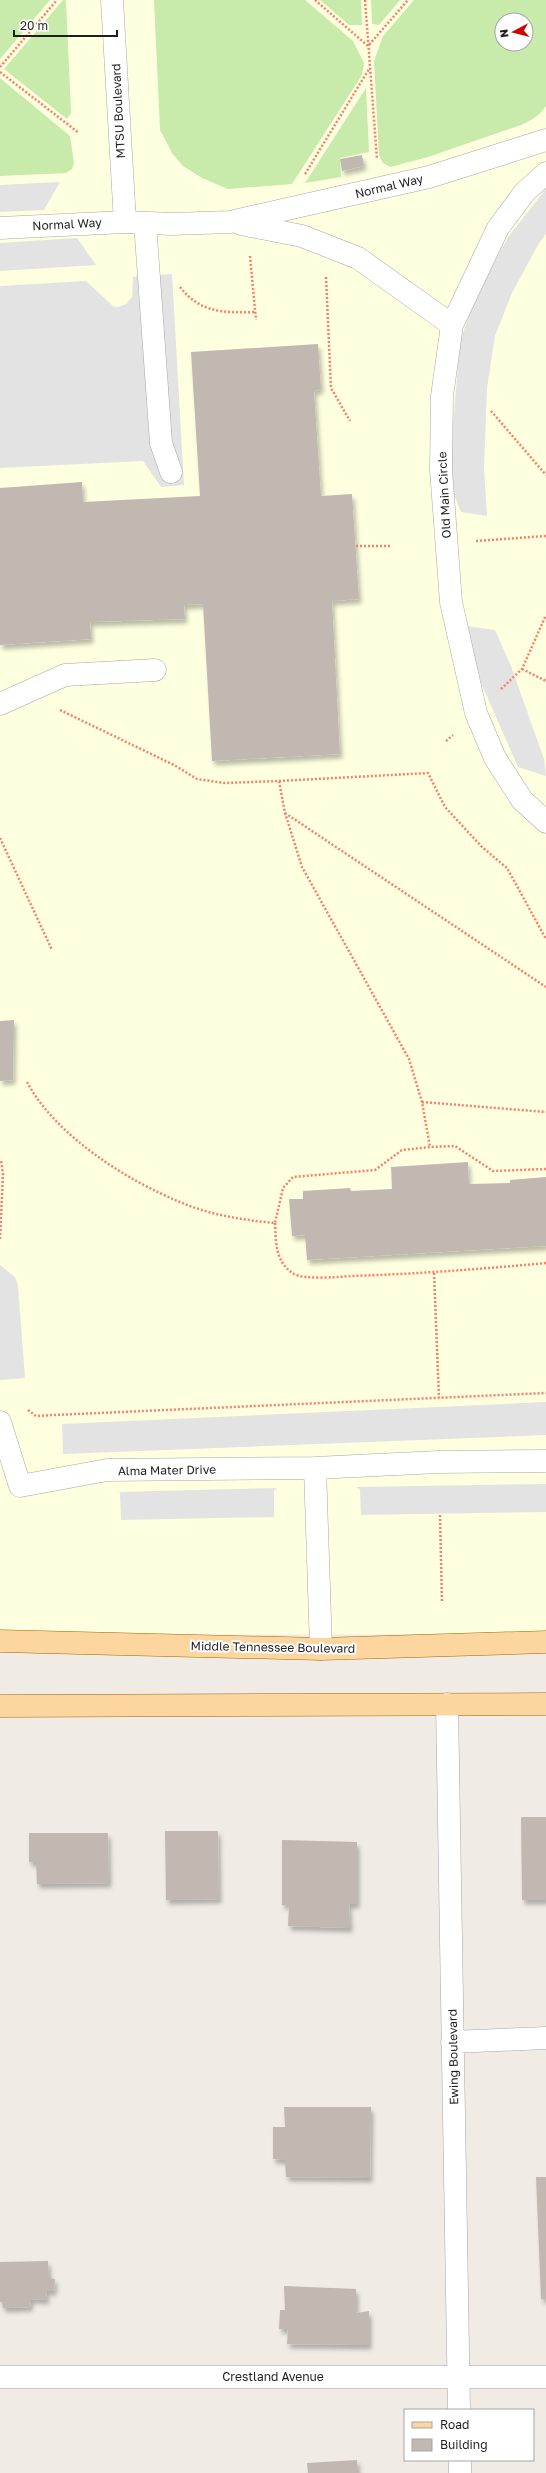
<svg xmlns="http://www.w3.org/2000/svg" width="546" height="2473" viewBox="0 0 546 2473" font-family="'Golos Text',sans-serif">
<defs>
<filter id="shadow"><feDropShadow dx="2.5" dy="4.5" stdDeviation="2" flood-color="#0004"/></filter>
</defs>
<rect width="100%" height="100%" fill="#f0ece5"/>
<path fill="#feffdf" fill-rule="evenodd" d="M 0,0 L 546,0 L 546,1634 L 0,1635 ZM 502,20 L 526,20 L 526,44 L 502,44 Z"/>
<path fill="#c8eaab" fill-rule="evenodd" d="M 0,0 L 50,0 L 0,59 Z
M 63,0 L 66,0 L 71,113 L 67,119 L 4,69 Z
M 154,0 L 305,0 L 353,41 L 364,63 L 362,75 L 292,184 L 228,189 L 202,178 L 183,166 L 172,153 L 160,130 Z
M 320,0 L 361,0 L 362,25 L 349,25 Z
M 371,0 L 400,0 L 379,25 L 372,24 Z
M 414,0 L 546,0 L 546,106 C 539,116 532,120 521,125 L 428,157 L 390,167 L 383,163 L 379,155 L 374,61 L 383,36 ZM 502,20 L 526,20 L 526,44 L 502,44 Z
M 0,78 L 70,136 L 74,163 L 72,169 L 66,173 L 0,176 Z
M 366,88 L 369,152 L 340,158 L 341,177 L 305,183 Z"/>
<path fill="#e3e3e3" d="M 60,182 L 44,210 L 0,212 L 0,185 Z
M 546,189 L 546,234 L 539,243 L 512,293 L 495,336 L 487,388 L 484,468 L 487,516 L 461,512 L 454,494 L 451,449 L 460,341 L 478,291 L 508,237 Z
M 77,238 L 96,265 L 0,271 L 0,243 Z
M 172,274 L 184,485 L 161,487 L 143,461 L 0,468 L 0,286 L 86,281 L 114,307 L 118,307 L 126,304 L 132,297 L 133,277 Z
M 466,626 L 495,630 L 511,666 L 544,759 L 546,776 L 518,767 L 482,685 L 467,638 Z
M 0,1265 L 15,1277 L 18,1285 L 25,1378 L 0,1380 Z
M 546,1402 L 546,1435 L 63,1454 L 62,1424 Z
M 546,1484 L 546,1512 L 361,1515 L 360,1490 L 356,1487 Z
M 277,1488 L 274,1491 L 274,1517 L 121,1520 L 120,1493 L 118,1492 Z"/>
<path fill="#c0b8b1" filter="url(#shadow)" d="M 362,155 L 364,166 L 342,171 L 340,159 Z
M 318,344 L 321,389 L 314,391 L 321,496 L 352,494 L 359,599 L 332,601 L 340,754 L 212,761 L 203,604 L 184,605 L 185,619 L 90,622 L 91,639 L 0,645 L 0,488 L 82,482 L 83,502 L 200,496 L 191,352 Z
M 14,1020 L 13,1080 L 0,1081 L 0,1021 Z
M 468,1162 L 469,1184 L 510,1183 L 510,1180 L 546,1177 L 546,1246 L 307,1260 L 305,1235 L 292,1236 L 289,1199 L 303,1199 L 303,1191 L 350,1188 L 351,1191 L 392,1189 L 391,1167 Z
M 521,1817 L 546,1817 L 546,1900 L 522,1900 Z
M 165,1831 L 218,1831 L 219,1899 L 166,1900 Z
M 29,1833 L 108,1833 L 109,1883 L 37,1884 L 36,1862 L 29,1862 Z
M 282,1840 L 357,1842 L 357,1904 L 349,1904 L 350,1928 L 288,1926 L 289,1905 L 282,1905 Z
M 284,2107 L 371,2107 L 370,2178 L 286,2177 L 285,2160 L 273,2159 L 273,2127 L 285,2127 Z
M 536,2177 L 546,2177 L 546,2299 L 541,2299 Z
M 48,2261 L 49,2278 L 55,2279 L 54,2291 L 46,2291 L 47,2300 L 31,2299 L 30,2307 L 3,2308 L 2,2302 L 0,2302 L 0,2262 Z
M 284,2286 L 356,2289 L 356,2313 L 369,2311 L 369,2345 L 287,2344 L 288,2329 L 279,2329 L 280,2310 L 285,2310 Z
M 357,2460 L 358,2473 L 308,2473 L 307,2463 Z"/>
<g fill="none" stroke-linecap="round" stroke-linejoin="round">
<g stroke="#a6a6a6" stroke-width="23">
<path id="minor" d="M 112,0 L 125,222
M 546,173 L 524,193 L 498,228 L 452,325 L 442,396 L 441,470 L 451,602 L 476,713 L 495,758 L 522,800 L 546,822
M 145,223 L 161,443 L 171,472
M 241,224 L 302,236 L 358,258 L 452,325
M 0,228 L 125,222 L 172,224 L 230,222 L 429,177 L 546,140
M 0,704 L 65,675 L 155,670
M 0,1422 L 20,1486 L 107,1470 L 315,1468 L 438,1462 L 546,1461
M 315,1468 L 321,1649
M 447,1704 L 459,2410
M 452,2042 L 546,2038
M 0,2377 L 546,2377
M 460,2460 L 460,2473"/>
</g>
<g stroke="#9a6b00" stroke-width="23">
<path id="major" d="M 0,1641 L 321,1649 L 546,1642
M 0,1706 L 546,1704"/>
</g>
<path stroke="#fa7e6c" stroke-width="2.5" stroke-dasharray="2 2" stroke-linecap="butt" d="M 315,0 L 368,46 L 408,0
M 365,0 L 377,159
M 0,67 L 57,0
M 0,72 L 79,133
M 305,174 L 369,69
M 250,256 L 256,320
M 326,277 L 331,388 L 350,421
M 180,287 C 200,313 225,313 255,312
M 491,411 L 546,475
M 476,541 L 546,536
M 356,546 L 390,546
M 522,669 L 546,681
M 501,689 L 522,669 L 546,615
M 60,710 L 174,765 L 197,779 L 224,783 L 279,781 L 285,813 L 302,867 L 409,1059 L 422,1102 L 430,1147
M 446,741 L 453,735
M 279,781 L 428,773 L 445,807 L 482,847 L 507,868 L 546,939
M 285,813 L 546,987
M 0,838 L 52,950
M 27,1082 C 55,1135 126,1180 180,1202 C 210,1215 243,1220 275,1223 L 283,1188 L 293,1177 L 375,1170 L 402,1150 L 430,1147 L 455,1146 L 493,1171 L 546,1169
M 422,1102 L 546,1112
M 275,1223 C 276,1243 275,1262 294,1274 C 305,1280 338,1277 351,1276 C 417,1274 481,1269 546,1263
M 0,1239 L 3,1174 L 1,1160
M 434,1273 L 439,1398
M 28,1410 L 36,1416 L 54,1415 L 546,1393
M 440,1515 L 442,1603"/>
<use href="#minor" stroke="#fff" stroke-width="22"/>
<use href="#major" stroke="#fcd69e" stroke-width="22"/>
</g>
<g text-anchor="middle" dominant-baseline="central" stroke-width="4" stroke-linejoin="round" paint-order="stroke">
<g font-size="12" fill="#1f1f1f" stroke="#fff">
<text transform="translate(118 111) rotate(-93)">MTSU Boulevard</text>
<text transform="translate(389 186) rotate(-13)">Normal Way</text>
<text transform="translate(67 224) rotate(-3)">Normal Way</text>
<text transform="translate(444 495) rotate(-93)">Old Main Circle</text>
<text transform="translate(167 1470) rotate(-1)">Alma Mater Drive</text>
<text transform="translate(273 1647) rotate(1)">Middle Tennessee Boulevard</text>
<text transform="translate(453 2057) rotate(-91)">Ewing Boulevard</text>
<text x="273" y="2376">Crestland Avenue</text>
</g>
</g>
<rect x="404" y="2409" width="130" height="52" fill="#ffffff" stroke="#a5a5a5"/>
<rect x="412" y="2422" width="20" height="6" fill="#fcd69e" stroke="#a5a5a5"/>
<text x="440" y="2429" font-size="12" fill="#1f1f1f">Road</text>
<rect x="412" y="2439" width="20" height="12" fill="#c0b8b1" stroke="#a5a5a5"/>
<text x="440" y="2449" font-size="12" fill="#1f1f1f">Building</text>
<g transform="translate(514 32) rotate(263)"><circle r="19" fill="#ffffff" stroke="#a5a5a5"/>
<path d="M0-3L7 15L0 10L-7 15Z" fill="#ce0500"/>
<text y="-6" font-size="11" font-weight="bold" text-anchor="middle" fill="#1f1f1f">N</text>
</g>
<path d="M14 30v6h103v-6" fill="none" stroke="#1f1f1f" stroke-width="2"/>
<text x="20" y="30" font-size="12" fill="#1f1f1f" stroke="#ffffff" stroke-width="3" paint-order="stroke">20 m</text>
</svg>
